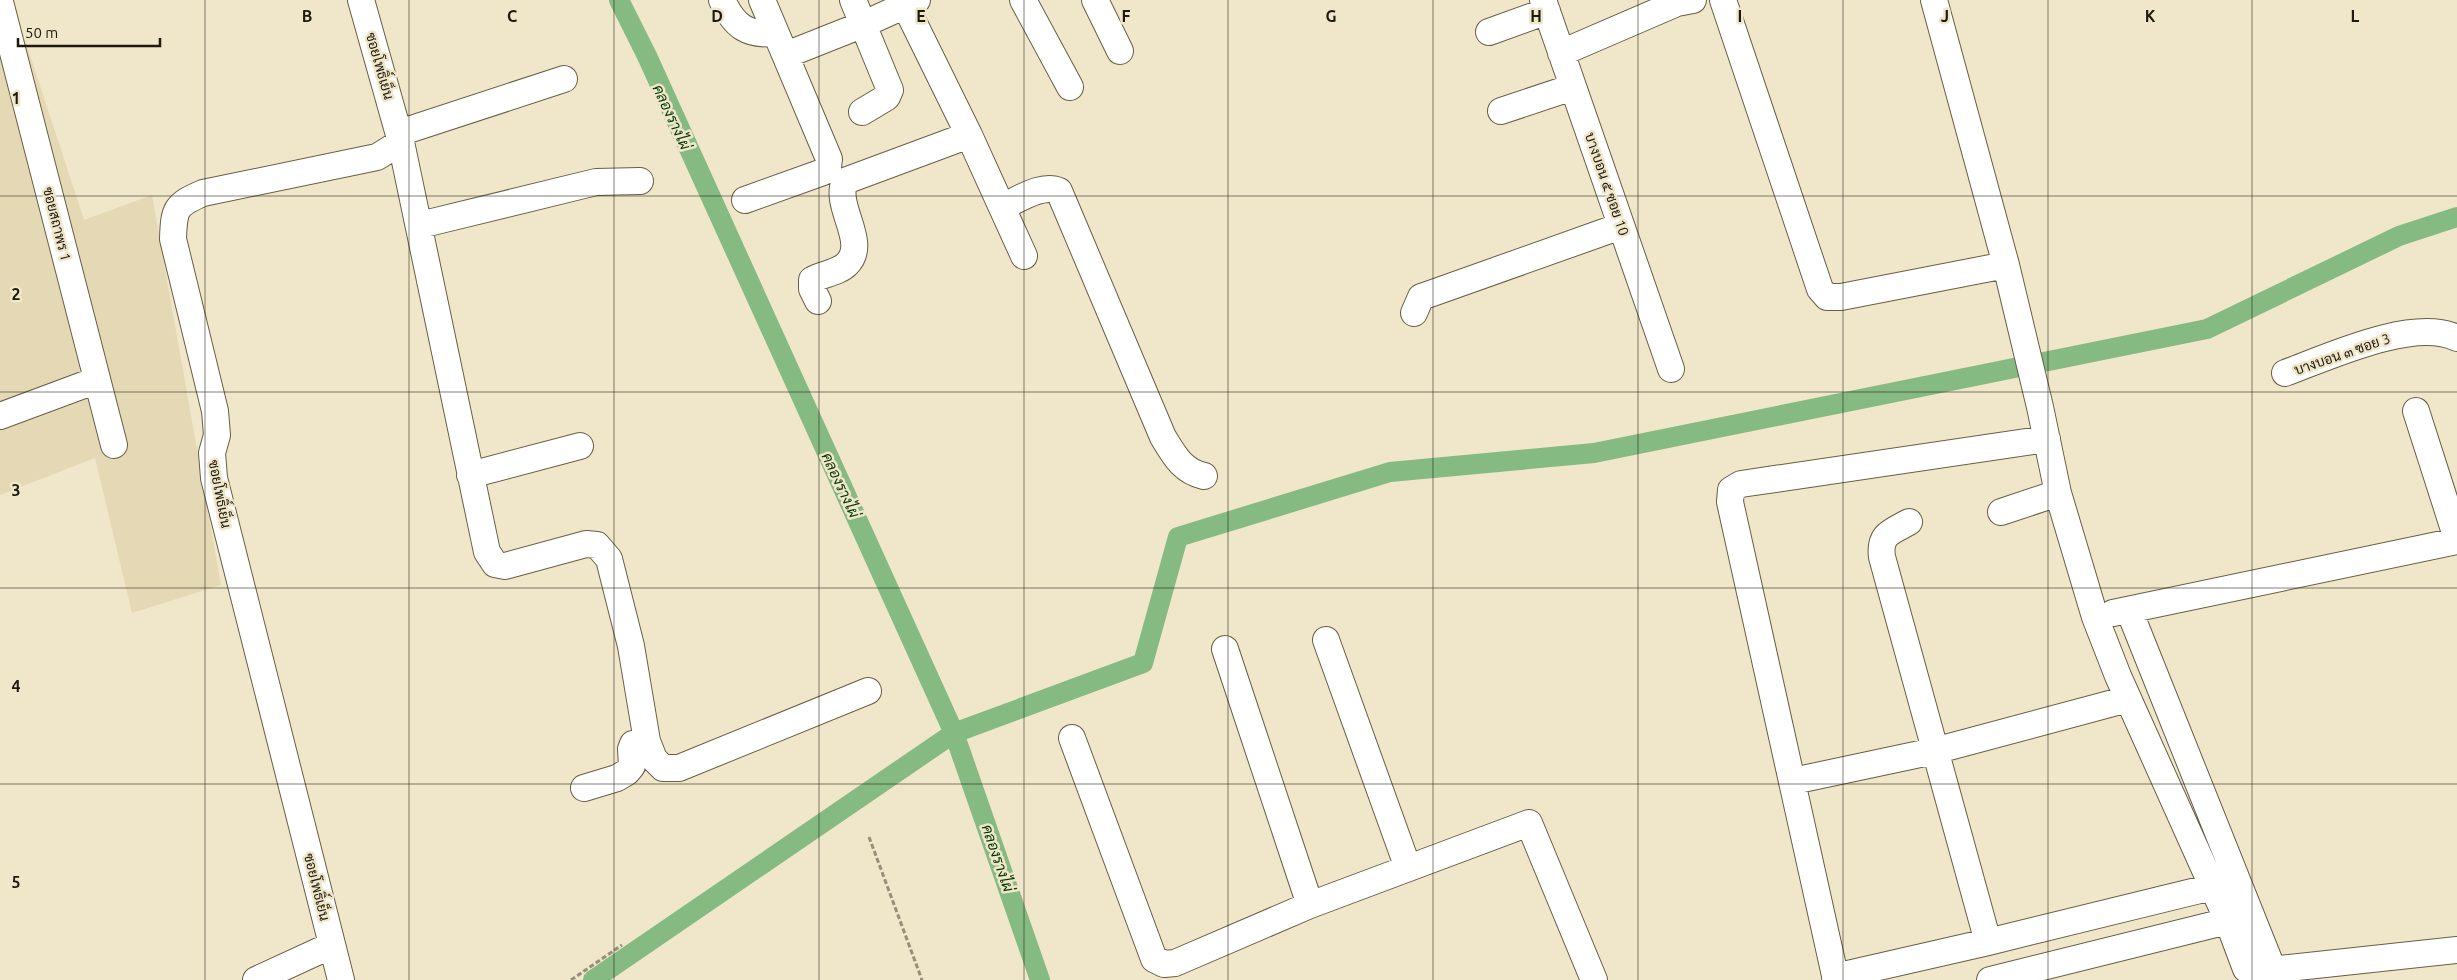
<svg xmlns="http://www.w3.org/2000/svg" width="2457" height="980" viewBox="0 0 2457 980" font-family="Ubuntu,Sarabun,sans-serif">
<rect width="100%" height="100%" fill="#f0e6c9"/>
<path fill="#e5d9b5" d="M 0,0 L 12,0 L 84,220 L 152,195 L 221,585 L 132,613 L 95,458 L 0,495 Z"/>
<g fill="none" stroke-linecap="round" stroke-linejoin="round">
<path stroke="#85ba83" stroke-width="20" d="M 619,0 L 647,56 L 954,733 L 1040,980
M 593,980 L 954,733 L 1143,663 L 1178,537 L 1390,472 L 1594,453 L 2207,329 L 2399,236 L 2457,217"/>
<g stroke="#675e45" stroke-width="28">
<path id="minor" d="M 361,0 L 401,142 L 487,552 L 495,564 L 505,566 L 586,544 L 597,545 L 609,559 L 631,646 L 647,741 L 654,759 L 663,768 L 679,768 L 868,691
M 722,0 C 734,26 747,36 776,33
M 853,0 L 890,90 L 887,97 L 862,112
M 1023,0 L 1070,87
M 1095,0 L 1120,51
M 1543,0 L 1671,369
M 1723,0 L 1820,289 L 1827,297 L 1841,297 L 2006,265
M 1934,0 L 2006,265 L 2040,407 L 2058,493 L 2095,617 L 2118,676 L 2228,921
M 0,2 L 114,445
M 905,5 L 969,135 L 1024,256
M 1489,32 L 1547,11
M 1561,53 L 1677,3 L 1693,0
M 786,55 L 864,24 L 917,0
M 1501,111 L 1573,87
M 399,133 L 564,79
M 745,200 L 823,172 L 828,167 L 829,159 L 762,0
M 1002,207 C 1018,200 1042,183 1059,191 L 1163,437 C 1174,455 1182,471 1204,476
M 420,225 L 596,182 L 640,181
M 818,301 L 812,289 L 812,280 C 822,274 838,273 847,264 C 869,242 833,206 845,181 L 969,135
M 1414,313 L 1421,297 L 1427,295 L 1621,226
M 2285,373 C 2328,357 2414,317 2457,338
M 2416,411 L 2457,539
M 0,416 L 97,380
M 470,475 L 580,446
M 2001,512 L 2058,493
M 1909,522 C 1891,532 1879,534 1882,557 L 1988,942
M 2129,610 L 2273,970
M 2113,613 L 2457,541
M 1326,640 L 1408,868
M 1225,649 L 1310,905
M 1072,738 L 1154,959 L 1164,964 L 1175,963 L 1310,905 L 1529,823 L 1594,980
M 1793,781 L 1934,751 L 2128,699
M 584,788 L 617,778 L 627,772 L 632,766 L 631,749 L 633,744 L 647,741
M 1835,977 L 1988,942 L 2212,887
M 256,980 L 332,945
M 341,980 L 214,478 L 212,453 L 217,435 L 215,411 L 173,239 C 174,209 175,205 203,193 L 377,157 L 401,142
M 1836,980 L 1730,502 L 1731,490 L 1741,484 L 2047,439
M 1990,980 L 2228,921 L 2246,969 L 2251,972 L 2457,950"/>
</g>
<path stroke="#958e79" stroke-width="3" stroke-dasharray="5 2.5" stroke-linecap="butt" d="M 869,837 L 922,980
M 571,980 L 622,945"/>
<use href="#minor" stroke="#fff" stroke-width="26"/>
</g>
<path fill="none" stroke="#1d190f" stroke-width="1" stroke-opacity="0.55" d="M 205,0 L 205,980M 409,0 L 409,980M 614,0 L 614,980M 819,0 L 819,980M 1024,0 L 1024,980M 1228,0 L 1228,980M 1433,0 L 1433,980M 1638,0 L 1638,980M 1843,0 L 1843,980M 2048,0 L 2048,980M 2252,0 L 2252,980M 0,196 L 2457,196M 0,392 L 2457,392M 0,588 L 2457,588M 0,784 L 2457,784"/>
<g text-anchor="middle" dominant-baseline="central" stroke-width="5" stroke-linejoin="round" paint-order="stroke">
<g font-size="14" fill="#1d190f" stroke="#f0e6c9">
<text transform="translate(380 66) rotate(74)">ซอยโพธิ์เย็น</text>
<text transform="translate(1607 184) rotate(71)">บางบอน ๕ ซอย 10</text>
<text transform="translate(57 224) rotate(76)">ซอยสถาพร 1</text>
<text transform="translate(2342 354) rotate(-19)">บางบอน ๓ ซอย 3</text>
<text transform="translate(220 494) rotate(79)">ซอยโพธิ์เย็น</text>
<text transform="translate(317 887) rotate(76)">ซอยโพธิ์เย็น</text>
</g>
<g font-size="15" font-style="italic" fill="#003902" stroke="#f0e6c9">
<text transform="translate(672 117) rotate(65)">คลองรางไผ่</text>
<text transform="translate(841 485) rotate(65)">คลองรางไผ่</text>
<text transform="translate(998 858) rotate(71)">คลองรางไผ่</text>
</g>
</g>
<g font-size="16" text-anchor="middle" font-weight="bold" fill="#1d190f" stroke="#f0e6c9" stroke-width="5" stroke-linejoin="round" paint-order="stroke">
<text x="307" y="22">B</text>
<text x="512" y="22">C</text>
<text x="717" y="22">D</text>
<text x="921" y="22">E</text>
<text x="1126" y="22">F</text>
<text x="1331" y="22">G</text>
<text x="1536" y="22">H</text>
<text x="1740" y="22">I</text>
<text x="1945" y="22">J</text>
<text x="2150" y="22">K</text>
<text x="2355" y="22">L</text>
<text x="16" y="104">1</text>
<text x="16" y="300">2</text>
<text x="16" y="496">3</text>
<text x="16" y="692">4</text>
<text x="16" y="888">5</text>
</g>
<path d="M18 38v8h142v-8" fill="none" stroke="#1d190f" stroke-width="2.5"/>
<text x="25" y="38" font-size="15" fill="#1d190f" stroke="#f0e6c9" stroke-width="4" paint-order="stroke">50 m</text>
</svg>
